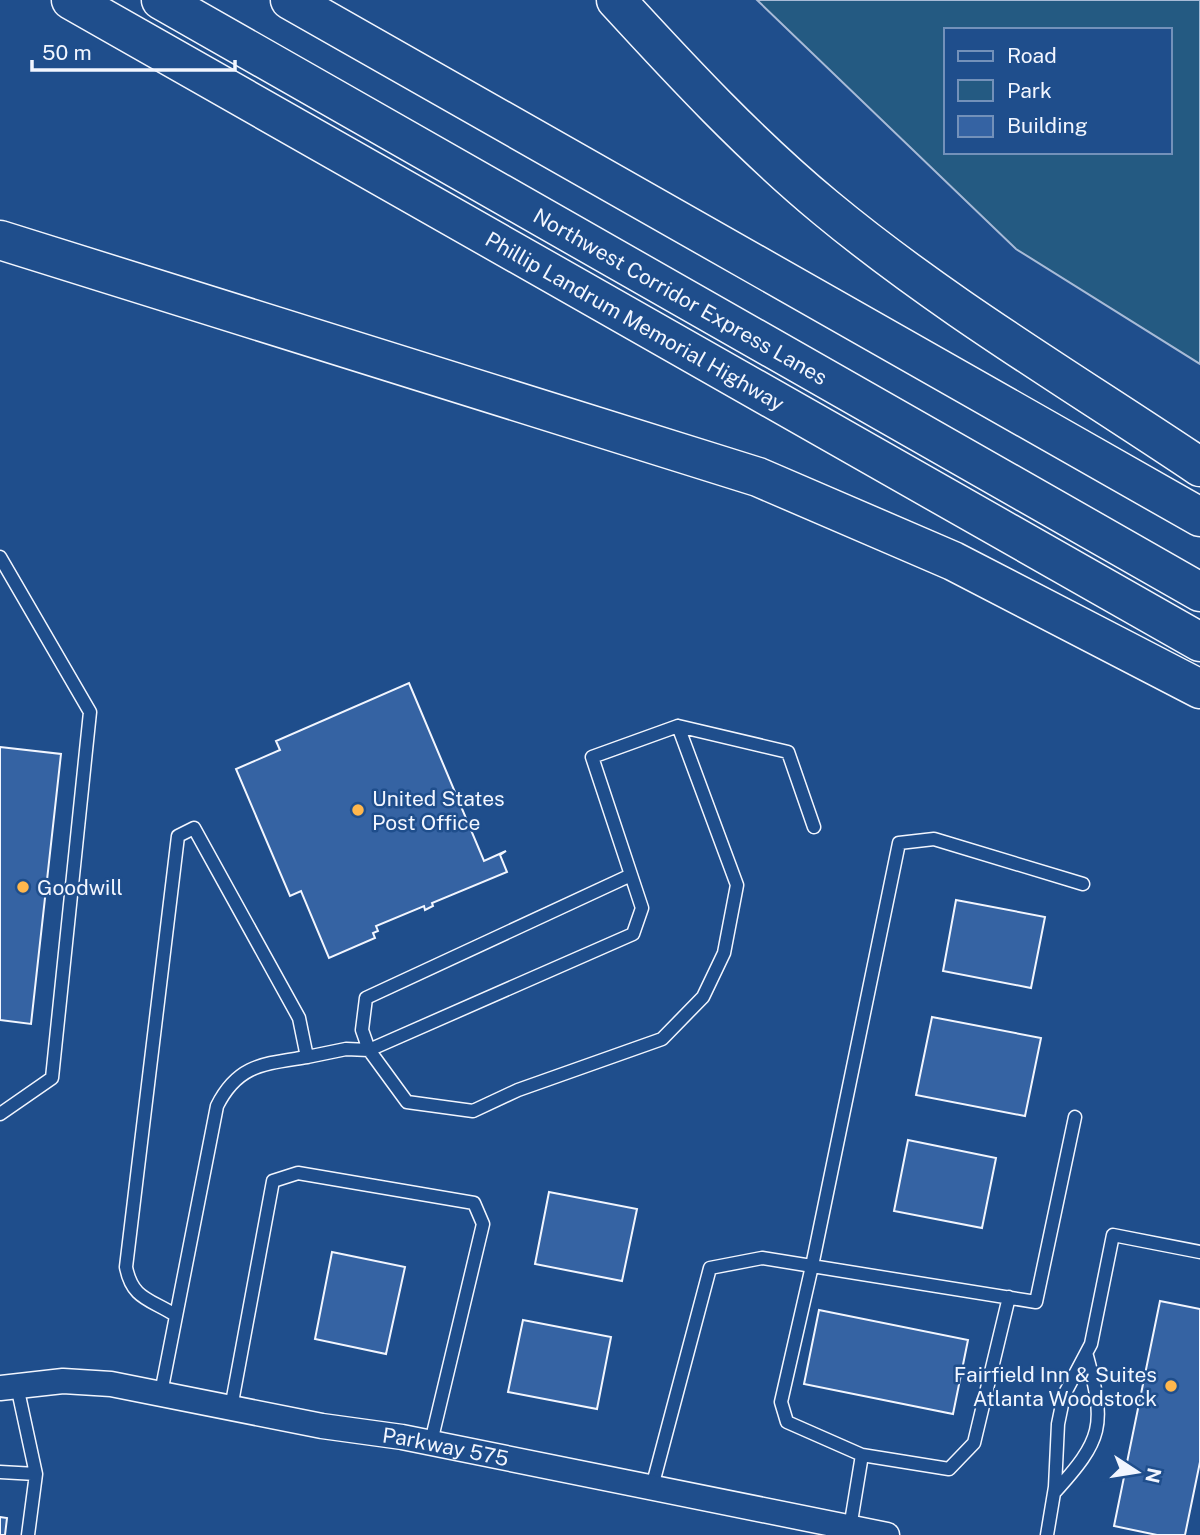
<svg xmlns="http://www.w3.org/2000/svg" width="1200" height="1535" viewBox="0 0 1200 1535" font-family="'Public Sans',sans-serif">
<rect width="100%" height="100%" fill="#1f4e8c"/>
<path fill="#245a82" stroke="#a8bbd7" stroke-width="2" fill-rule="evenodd" d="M 757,0 L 1200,0 L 1200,364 L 1016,249 ZM 946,30 L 1170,30 L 1170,152 L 946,152 Z"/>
<path fill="#3563a3" stroke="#f2f6ff" stroke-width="2" d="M 409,683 L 484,861 L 506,851 L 500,855 L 507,872 L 432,903 L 433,906 L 425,910 L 424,906 L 376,926 L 378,931 L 373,933 L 375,938 L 329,958 L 301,891 L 290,896 L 236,769 L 280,750 L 276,741 Z
M 0,747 L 61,754 L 31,1024 L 0,1020 Z
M 956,900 L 1045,917 L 1031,988 L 943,971 Z
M 932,1017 L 1041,1038 L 1025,1116 L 916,1095 Z
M 908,1140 L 996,1158 L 982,1228 L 894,1211 Z
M 549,1192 L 637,1209 L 622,1281 L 535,1264 Z
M 332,1252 L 405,1267 L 386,1354 L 315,1339 Z
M 1160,1301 L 1200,1309 L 1200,1462 L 1185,1535 L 1157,1535 L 1114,1526 Z
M 819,1310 L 968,1340 L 953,1414 L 804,1384 Z
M 523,1320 L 611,1337 L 597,1409 L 508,1392 Z
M 0,1517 L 7,1518 L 5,1535 L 0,1535 Z"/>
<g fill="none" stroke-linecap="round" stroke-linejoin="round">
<g stroke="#f2f6ff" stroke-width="15">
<path id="service" d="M 0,557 L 90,712 L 52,1078 L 0,1114
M 678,726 L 788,752 L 814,827
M 307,1057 L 346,1049 L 369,1050 L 633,934 L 642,908 L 592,757 L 678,726 L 737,885 L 724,953 L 703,997 L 662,1039 L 518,1090 L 473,1111 L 407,1102 L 369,1050 L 362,1030 L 366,998 L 631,875
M 17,1386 L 36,1474 L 28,1535
M 161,1393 L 217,1106 C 238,1064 264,1064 307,1057 L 299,1018 L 194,828 L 178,836 L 126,1267 C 132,1299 150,1299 175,1315
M 231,1408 L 273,1181 L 298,1173 L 474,1203 L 483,1224 L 431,1442
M 862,1455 L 787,1422 L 781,1402 L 812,1266 L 899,843 L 934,839 L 1083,884
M 0,1472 L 36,1474
M 652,1487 L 710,1268 L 762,1258 L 1036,1302 L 1075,1117
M 1054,1493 C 1103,1439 1106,1426 1087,1356
M 850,1528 L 862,1455 L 949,1469 L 974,1443 L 1009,1297
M 1047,1535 L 1055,1487 L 1058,1424 L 1064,1395 L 1091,1344 L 1113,1235 L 1200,1252"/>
</g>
<g stroke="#f2f6ff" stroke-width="27">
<g id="minor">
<path id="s1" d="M 0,1388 L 63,1381 L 111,1384 L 322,1426 L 402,1437 L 887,1535"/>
</g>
</g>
<g stroke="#f2f6ff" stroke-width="41">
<g id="motorway">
<path id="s2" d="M 71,0 L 1200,642"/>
<path id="s3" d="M 161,0 L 1200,592"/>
<path d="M 290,0 L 1200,517"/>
<path d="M 616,0 C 683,73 750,145 826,208 C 943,305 1075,383 1200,467"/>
<path d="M 0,240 L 758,477 L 953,561 L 1200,689"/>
</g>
</g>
<use href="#service" stroke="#1f4e8c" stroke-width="12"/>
<use href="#minor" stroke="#1f4e8c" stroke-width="24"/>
<use href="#motorway" stroke="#1f4e8c" stroke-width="38"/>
</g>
<g fill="#ffb74d" stroke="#1f4e8c" stroke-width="2.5">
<circle cx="358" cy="810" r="7"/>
<circle cx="23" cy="887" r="7"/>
<circle cx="1171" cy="1386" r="7"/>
</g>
<g text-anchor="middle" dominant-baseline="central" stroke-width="5" stroke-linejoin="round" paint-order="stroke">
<g font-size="21" fill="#f2f6ff" stroke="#1f4e8c">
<text stroke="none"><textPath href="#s3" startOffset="598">Northwest Corridor Express Lanes</textPath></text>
<text stroke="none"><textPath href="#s2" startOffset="649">Phillip Landrum Memorial Highway</textPath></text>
<text stroke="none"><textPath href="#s1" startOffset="452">Parkway 575</textPath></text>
</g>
<g font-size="21" fill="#f2f6ff" stroke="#1f4e8c" text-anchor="start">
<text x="372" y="798">United States<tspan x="372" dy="24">Post Office</tspan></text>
<text x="37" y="887">Goodwill</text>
<text x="1157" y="1374" text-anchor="end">Fairfield Inn &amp; Suites<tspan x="1157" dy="24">Atlanta Woodstock</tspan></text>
</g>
</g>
<rect x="944" y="28" width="228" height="126" fill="#1f4e8c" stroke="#7391ba" stroke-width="2"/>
<rect x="958" y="51" width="35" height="10" fill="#1f4e8c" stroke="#7391ba" stroke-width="2"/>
<text x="1007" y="63" font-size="21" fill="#f2f6ff">Road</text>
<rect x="958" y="80" width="35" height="21" fill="#245a82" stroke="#7391ba" stroke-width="2"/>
<text x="1007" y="98" font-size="21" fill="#f2f6ff">Park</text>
<rect x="958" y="116" width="35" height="21" fill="#3563a3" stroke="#7391ba" stroke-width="2"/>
<text x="1007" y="133" font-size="21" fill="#f2f6ff">Building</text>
<g transform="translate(1137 1472) rotate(102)" stroke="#1f4e8c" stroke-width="5" paint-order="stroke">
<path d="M0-5L12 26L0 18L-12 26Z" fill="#f2f6ff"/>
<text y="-10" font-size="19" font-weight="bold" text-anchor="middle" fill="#f2f6ff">N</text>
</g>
<path d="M32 60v10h203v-10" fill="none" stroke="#f2f6ff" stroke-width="3.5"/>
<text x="42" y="60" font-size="21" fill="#f2f6ff" stroke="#1f4e8c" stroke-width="5" paint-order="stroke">50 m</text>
</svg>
